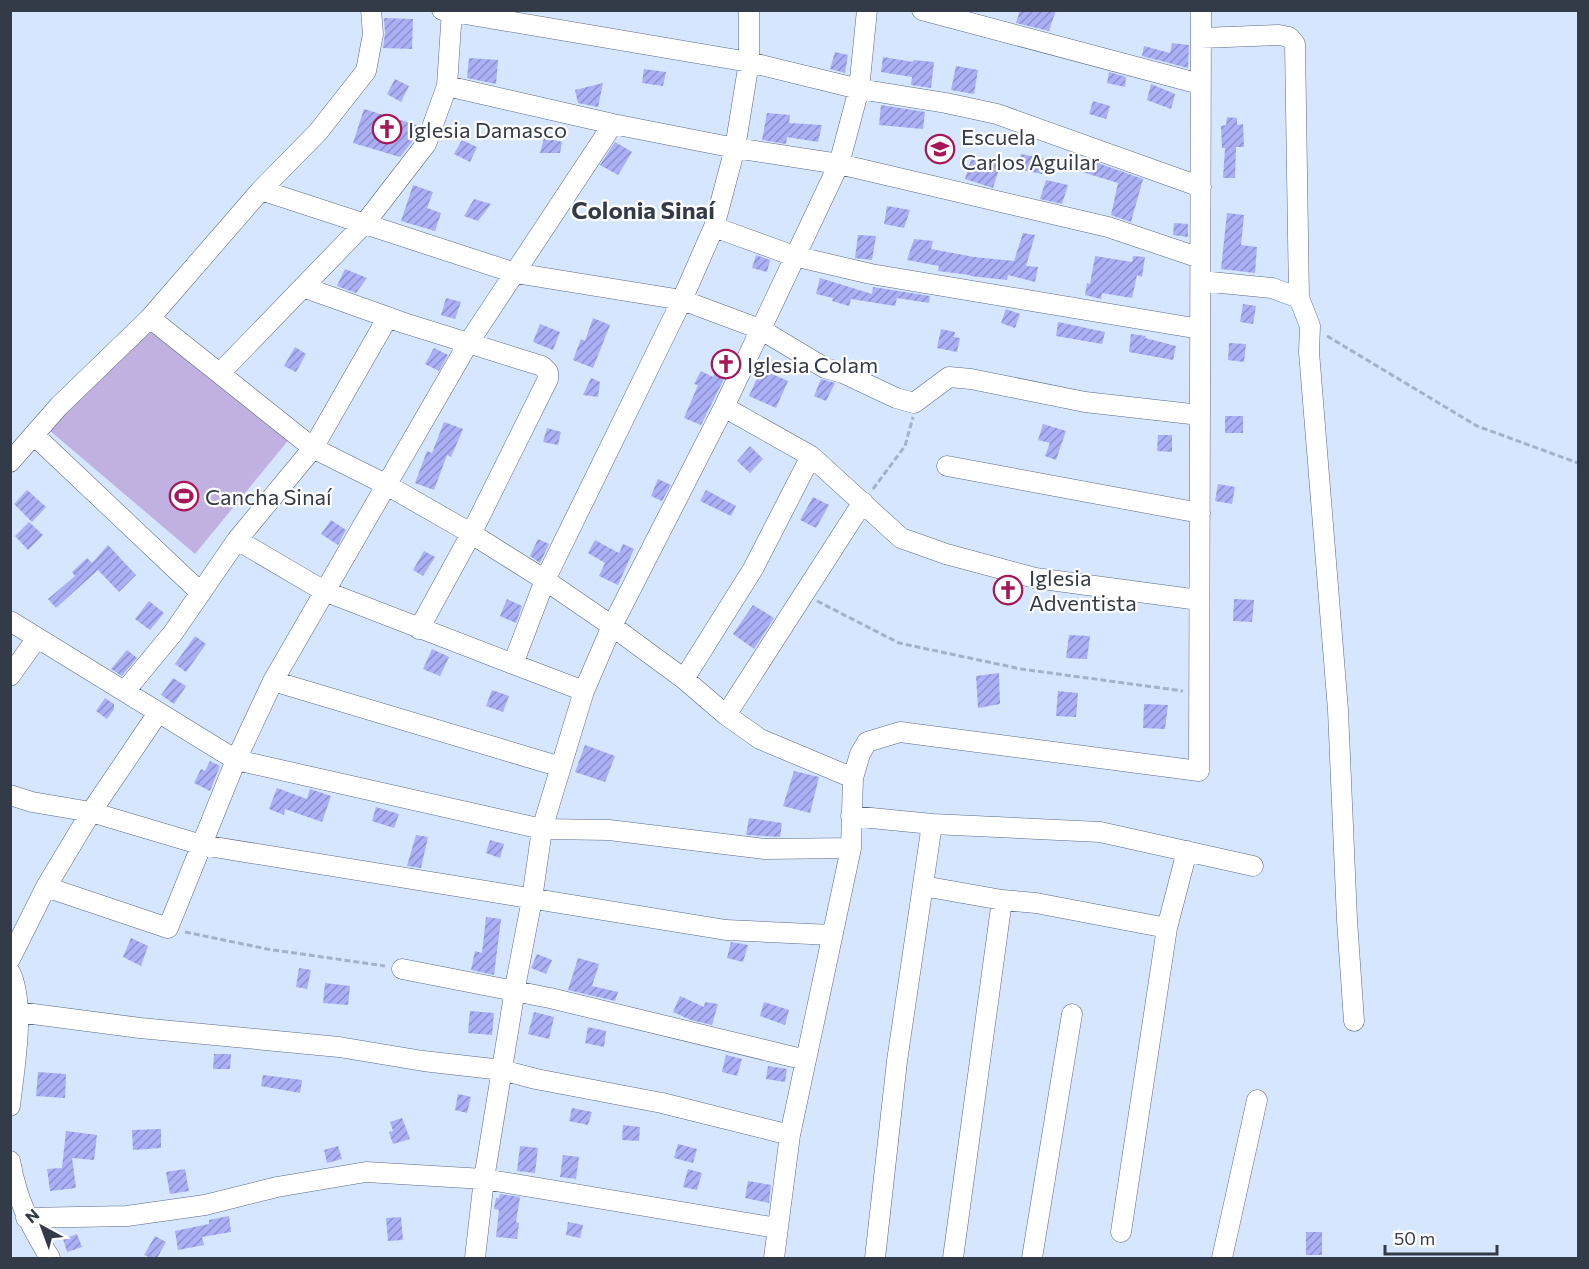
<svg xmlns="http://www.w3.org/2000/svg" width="1589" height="1269" viewBox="0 0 1589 1269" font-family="Commissioner,sans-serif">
<defs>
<pattern id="building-hatch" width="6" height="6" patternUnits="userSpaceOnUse" patternTransform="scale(1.5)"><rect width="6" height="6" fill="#aaaff6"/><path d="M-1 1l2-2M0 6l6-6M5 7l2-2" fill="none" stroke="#8b90c9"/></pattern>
</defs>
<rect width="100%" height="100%" fill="#d6e6ff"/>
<path fill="#c1b1e0" d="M 146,321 L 291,437 L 195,554 L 49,430 Z"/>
<path fill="url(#building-hatch)" d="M 1020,10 L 1056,10 L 1049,31 L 1016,23 Z
M 384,18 L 413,19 L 412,49 L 383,48 L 385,33 Z
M 1172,43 L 1189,45 L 1188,68 L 1142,56 L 1144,46 L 1170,53 Z
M 835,52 L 848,55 L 845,73 L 830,69 Z
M 883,57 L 913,62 L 913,60 L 934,62 L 931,88 L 911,85 L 912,77 L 881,72 Z
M 469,58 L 498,60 L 496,84 L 467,78 Z
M 956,66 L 978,70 L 974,94 L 951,90 Z
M 644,69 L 666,72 L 663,86 L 642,83 Z
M 1109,72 L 1126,77 L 1125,87 L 1107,83 Z
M 395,79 L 409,86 L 401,102 L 387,94 Z
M 603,83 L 598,107 L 578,103 L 575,90 Z
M 1151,84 L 1175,94 L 1171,109 L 1147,100 Z
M 1093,101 L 1110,106 L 1106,119 L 1089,114 Z
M 881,105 L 925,112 L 923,129 L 879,125 Z
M 364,109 L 420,126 L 415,138 L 400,157 L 353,143 Z
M 767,113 L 790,115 L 789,123 L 822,125 L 818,142 L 787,137 L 786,144 L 762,140 Z
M 1227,117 L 1237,118 L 1237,125 L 1243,124 L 1244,147 L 1236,147 L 1235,178 L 1223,178 L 1225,148 L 1222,148 L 1221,126 L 1226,125 Z
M 544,138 L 562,142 L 560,153 L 540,153 Z
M 462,140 L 477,147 L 470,162 L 454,154 Z
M 615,142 L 632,152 L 618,175 L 600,165 Z
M 1021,154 L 1046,159 L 1042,174 L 1017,169 Z
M 972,157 L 1001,163 L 993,188 L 965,179 Z
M 1092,161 L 1143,179 L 1131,222 L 1111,215 L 1118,183 L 1079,171 L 1081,163 L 1091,165 Z
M 1046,180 L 1068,185 L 1062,204 L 1040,199 Z
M 413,185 L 433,192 L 427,208 L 441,213 L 435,231 L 401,221 Z
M 474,199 L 491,204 L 478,221 L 464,216 Z
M 887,206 L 910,210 L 904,228 L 884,224 Z
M 1227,213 L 1244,215 L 1241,245 L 1257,247 L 1255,273 L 1221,269 Z
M 1174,223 L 1188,224 L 1188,237 L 1173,235 Z
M 1023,233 L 1035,235 L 1026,266 L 1038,267 L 1035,282 L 1008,275 L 1007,280 L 970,276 L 970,275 L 938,271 L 939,266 L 907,260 L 914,239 L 933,241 L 931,249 L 974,257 L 1014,261 Z
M 858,235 L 876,236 L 872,260 L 855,258 Z
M 756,255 L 770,260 L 767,272 L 752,268 Z
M 1095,256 L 1132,262 L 1133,256 L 1145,257 L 1142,277 L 1137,275 L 1132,298 L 1102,293 L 1101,299 L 1085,295 L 1087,283 L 1090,284 Z
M 345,269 L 367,278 L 356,293 L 337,286 Z
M 820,278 L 872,294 L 873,287 L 930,296 L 929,303 L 897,298 L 895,306 L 851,299 L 849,306 L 832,301 L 833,298 L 816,294 Z
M 446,298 L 461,302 L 455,319 L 441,315 Z
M 1243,304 L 1256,306 L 1253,324 L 1240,322 Z
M 1006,309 L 1020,314 L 1015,328 L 1001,323 Z
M 593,318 L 610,325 L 593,368 L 573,360 L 581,339 L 585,341 Z
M 1058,322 L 1105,332 L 1102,344 L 1056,336 Z
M 540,324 L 560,332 L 553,350 L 533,342 Z
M 941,329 L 955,332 L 954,337 L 960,338 L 957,352 L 937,348 Z
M 1131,334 L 1146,336 L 1145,338 L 1176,346 L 1173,360 L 1129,352 Z
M 1229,343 L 1246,344 L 1244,362 L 1228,360 Z
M 295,347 L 306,354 L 296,372 L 284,366 Z
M 434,348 L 448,355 L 439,371 L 425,364 Z
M 719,366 L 728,371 L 701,425 L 684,418 L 698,385 L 694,384 L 701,371 L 713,377 Z
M 761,369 L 788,381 L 776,408 L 749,396 Z
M 591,378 L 600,382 L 598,397 L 583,395 Z
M 821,379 L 835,383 L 826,401 L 814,396 Z
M 1225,416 L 1243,416 L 1243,433 L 1225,433 Z
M 444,422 L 463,429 L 451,457 L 447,455 L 434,490 L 415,483 L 427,451 L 432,453 Z
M 1043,424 L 1066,431 L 1056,460 L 1045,456 L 1050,443 L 1038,440 Z
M 547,428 L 561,432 L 558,445 L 543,442 Z
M 1158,435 L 1172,435 L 1172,452 L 1157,451 Z
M 750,446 L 763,459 L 750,473 L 737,461 Z
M 658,479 L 671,485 L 662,501 L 651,496 Z
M 1218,484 L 1235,487 L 1232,504 L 1215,501 Z
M 27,490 L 46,507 L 32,522 L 14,504 Z
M 706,490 L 736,506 L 731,516 L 700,501 Z
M 813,497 L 829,505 L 816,528 L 800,520 Z
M 331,520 L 346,530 L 338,545 L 321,534 Z
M 29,522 L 43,535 L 28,550 L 15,536 Z
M 538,539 L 549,544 L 540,563 L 530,556 Z
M 595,540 L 619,553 L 623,544 L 634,549 L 618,585 L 599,576 L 605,563 L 588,553 Z
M 108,545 L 136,575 L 119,592 L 98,570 L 56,608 L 48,599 L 75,576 L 72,572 L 87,558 L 92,563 Z
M 424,551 L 435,557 L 423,576 L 413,570 Z
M 507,599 L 522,606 L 516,623 L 500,616 Z
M 1234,599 L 1254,600 L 1252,622 L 1233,621 Z
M 149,601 L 164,613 L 150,630 L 135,619 Z
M 753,605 L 774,618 L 754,649 L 733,634 Z
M 1069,635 L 1090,636 L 1087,659 L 1066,658 Z
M 195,636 L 206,644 L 186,672 L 175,664 Z
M 432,649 L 449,657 L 440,676 L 423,669 Z
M 127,650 L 137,658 L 122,676 L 111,669 Z
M 999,673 L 1000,704 L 978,708 L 976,676 Z
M 173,678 L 186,686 L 174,704 L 161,695 Z
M 492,690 L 509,696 L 503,712 L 486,706 Z
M 1058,691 L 1078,693 L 1076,717 L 1056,716 Z
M 105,698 L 114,704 L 114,709 L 107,719 L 96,711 Z
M 1144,704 L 1168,705 L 1165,729 L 1143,728 Z
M 585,745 L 615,756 L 605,782 L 575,772 Z
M 210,761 L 220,766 L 210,791 L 194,783 L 201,769 L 205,771 Z
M 794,771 L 819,777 L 810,813 L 783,806 Z
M 277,788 L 307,799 L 310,789 L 331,796 L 322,822 L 285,809 L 284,815 L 269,809 Z
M 376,807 L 399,814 L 394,828 L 372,821 Z
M 749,818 L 782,823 L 780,837 L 746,835 Z
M 416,835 L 428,837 L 421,868 L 407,866 Z
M 490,840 L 504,844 L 500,858 L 486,853 Z
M 486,917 L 501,919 L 494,975 L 471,970 L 475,951 L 482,953 Z
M 131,938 L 148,946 L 141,966 L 123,957 Z
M 731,942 L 748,945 L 743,962 L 727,958 Z
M 537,954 L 552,960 L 546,974 L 531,968 Z
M 578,958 L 599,964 L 592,986 L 618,992 L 615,1001 L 568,990 Z
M 299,968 L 311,970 L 307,989 L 296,987 Z
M 325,983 L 350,986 L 348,1005 L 323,1003 Z
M 680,996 L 704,1007 L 705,1002 L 718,1004 L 712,1025 L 691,1020 L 673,1012 Z
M 764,1002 L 789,1010 L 785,1025 L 760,1016 Z
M 470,1011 L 494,1013 L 492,1035 L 468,1033 Z
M 534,1012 L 554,1017 L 549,1039 L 528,1034 Z
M 588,1027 L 606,1031 L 604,1047 L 585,1043 Z
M 214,1054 L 231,1054 L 230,1069 L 213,1069 Z
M 726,1055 L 742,1059 L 737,1076 L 722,1072 Z
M 768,1066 L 787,1069 L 785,1082 L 766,1079 Z
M 38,1072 L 66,1074 L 65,1098 L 36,1096 Z
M 263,1075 L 302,1080 L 300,1093 L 261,1086 Z
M 458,1094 L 471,1097 L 467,1113 L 455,1110 Z
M 572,1108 L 592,1112 L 588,1125 L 569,1121 Z
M 402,1118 L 410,1139 L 393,1144 L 389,1132 L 393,1131 L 390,1122 Z
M 623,1125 L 640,1127 L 639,1141 L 622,1140 Z
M 161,1129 L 161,1148 L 133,1150 L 132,1130 Z
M 66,1131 L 97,1135 L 94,1160 L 72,1158 L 76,1188 L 50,1191 L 47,1169 L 62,1168 Z
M 678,1144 L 697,1149 L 693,1163 L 674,1158 Z
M 338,1146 L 342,1159 L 327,1163 L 324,1150 Z
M 520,1146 L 538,1148 L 535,1173 L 517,1171 Z
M 563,1155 L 579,1157 L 576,1179 L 560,1177 Z
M 185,1169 L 189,1191 L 170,1194 L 166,1172 Z
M 688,1169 L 702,1173 L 697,1190 L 683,1187 Z
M 748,1181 L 771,1185 L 769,1203 L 745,1198 Z
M 500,1194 L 520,1197 L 516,1222 L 519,1223 L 517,1239 L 496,1237 L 499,1210 L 494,1209 L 496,1198 L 499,1198 Z
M 229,1216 L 231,1232 L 202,1237 L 204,1245 L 178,1250 L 175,1231 L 209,1224 L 209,1220 Z
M 401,1217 L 403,1240 L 388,1241 L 386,1218 Z
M 568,1222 L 583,1225 L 580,1238 L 566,1235 Z
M 1306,1232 L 1322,1232 L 1322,1255 L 1306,1255 Z
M 77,1234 L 82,1247 L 67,1252 L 63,1239 Z
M 155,1236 L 166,1242 L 157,1258 L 151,1258 L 144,1255 Z"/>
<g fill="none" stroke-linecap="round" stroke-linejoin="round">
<g stroke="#596984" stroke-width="21">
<path id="minor" d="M 442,10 L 749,62 L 859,89 L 946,103 L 997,114 L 1201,187
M 922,10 L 1200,84
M 1201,38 L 1279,35 L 1289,37 L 1295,44 L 1299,298
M 447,86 L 613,124 L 735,148 L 839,164 L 1108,227 L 1200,258
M 261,190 L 515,273 L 682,300 L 760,329 L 825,368 L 843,373 L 896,398 L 914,403 L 949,377 L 971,379 L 1085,402 L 1200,415
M 714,227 L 794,256 L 871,274 L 1200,329
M 1201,281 L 1272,288 L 1299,298 L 1310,326 L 1309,352 L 1338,710 L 1347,920 L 1354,1021
M 303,287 L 404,323 L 542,366 L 548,372 L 548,379 L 471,534 L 419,629
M 150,318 L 313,448 L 385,484 L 467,531 L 545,580 L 612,626 L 684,679 L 726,715 L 760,739 L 853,778
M 220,373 L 365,223 L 426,144 L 447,86 L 452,10
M 724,407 L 811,456 L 901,538 L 946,554 L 1035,578 L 1199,600
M 34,435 L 201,593
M 10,462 L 59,406 L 150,318 L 261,190 L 318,132 L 366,71 L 373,34 L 371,10
M 947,466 L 1200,513
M 237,540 L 324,591 L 513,664 L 545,580 L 682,300 L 714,227 L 735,148 L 749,62 L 749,10
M 10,621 L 236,760 L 542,829 L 609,830 L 765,849 L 851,848
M 513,664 L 584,691
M 10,676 L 37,638
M 684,679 L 753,569 L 811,456
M 273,681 L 561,767
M 125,691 L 173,633 L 237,540 L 313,448 L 388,317
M 726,715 L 863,502
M 10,795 L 32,802 L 91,812 L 202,845 L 726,930 L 832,935
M 851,816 L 932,824 L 1100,832 L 1253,866
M 923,886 L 1002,900 L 1036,903 L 1167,928
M 46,887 L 168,928 L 236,760 L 273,681 L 469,342 L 613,124
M 10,959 L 46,887 L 91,812 L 158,713
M 402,969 L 550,998 L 806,1060
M 10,972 C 26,1005 14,1069 10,1106
M 18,1012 L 140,1028 L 339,1047 L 423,1061 L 502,1070 L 536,1079 L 662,1103 L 790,1135
M 10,1161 C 18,1203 29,1223 50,1258
M 26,1218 L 127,1216 L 205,1205 L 277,1187 L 366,1172 L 484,1179 L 777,1228
M 1121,1232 L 1167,928 L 1187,851
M 475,1258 L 484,1179 L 517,977 L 532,899 L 542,829 L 584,691 L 612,626 L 724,407 L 839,164 L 859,89 L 867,10
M 774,1258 L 790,1135 L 851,848 L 853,778 L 860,754 L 867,742 L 900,732 L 1199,771 L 1201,10
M 875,1258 L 897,1061 L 932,824
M 953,1258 L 1002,900
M 1032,1258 L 1072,1014
M 1222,1258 L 1257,1100"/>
</g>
<path stroke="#a4b2c7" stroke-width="3" stroke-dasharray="6 3" stroke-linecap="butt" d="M 1327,336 L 1477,426 L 1578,463
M 873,489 L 905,446 L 913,417
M 817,601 L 899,643 L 1021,669 L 1183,691
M 185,932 L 267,949 L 385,966"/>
<use href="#minor" stroke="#fff" stroke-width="20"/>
</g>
<defs>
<g id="church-ring" transform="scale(1.5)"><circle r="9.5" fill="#fff" stroke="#a71757" stroke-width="1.5"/><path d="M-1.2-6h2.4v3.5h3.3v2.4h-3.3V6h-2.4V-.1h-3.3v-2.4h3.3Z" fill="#a71757"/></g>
<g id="school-ring" transform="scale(1.5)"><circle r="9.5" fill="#fff" stroke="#a71757" stroke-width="1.5"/><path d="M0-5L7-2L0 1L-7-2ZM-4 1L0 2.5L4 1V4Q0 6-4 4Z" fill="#a71757"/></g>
<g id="stadium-ring" transform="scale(1.5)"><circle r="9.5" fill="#fff" stroke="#a71757" stroke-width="1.5"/><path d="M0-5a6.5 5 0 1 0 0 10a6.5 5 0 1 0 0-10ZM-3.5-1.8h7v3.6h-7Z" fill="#a71757"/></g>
</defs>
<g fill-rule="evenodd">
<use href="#church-ring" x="387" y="129"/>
<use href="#school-ring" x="940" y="149"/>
<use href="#church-ring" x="726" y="364"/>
<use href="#stadium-ring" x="184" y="496"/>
<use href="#church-ring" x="1008" y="590"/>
</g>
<g text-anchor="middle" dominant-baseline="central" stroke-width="4.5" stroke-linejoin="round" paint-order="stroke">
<g font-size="22" fill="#343b48" stroke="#fff" text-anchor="start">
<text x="408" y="129">Iglesia Damasco</text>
<text x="961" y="136">Escuela<tspan x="961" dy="25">Carlos Aguilar</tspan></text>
<text x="747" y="364">Iglesia Colam</text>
<text x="205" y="496">Cancha Sinaí</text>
<text x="1029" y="577">Iglesia<tspan x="1029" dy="25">Adventista</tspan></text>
</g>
<g font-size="24" font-weight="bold" fill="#343b48" stroke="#fff">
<text x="643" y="209">Colonia Sinaí</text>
</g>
</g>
<rect width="1589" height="1269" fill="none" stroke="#343b48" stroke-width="24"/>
<g transform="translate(42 1227) rotate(319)" stroke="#ffffff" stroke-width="4.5" paint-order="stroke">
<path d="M0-4.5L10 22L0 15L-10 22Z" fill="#343b48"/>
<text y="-9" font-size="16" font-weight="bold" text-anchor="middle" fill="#343b48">N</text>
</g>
<path d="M1385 1245v9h112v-9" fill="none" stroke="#343b48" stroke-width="3"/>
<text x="1394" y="1245" font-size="18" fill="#343b48" stroke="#ffffff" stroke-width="4.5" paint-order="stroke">50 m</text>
</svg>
